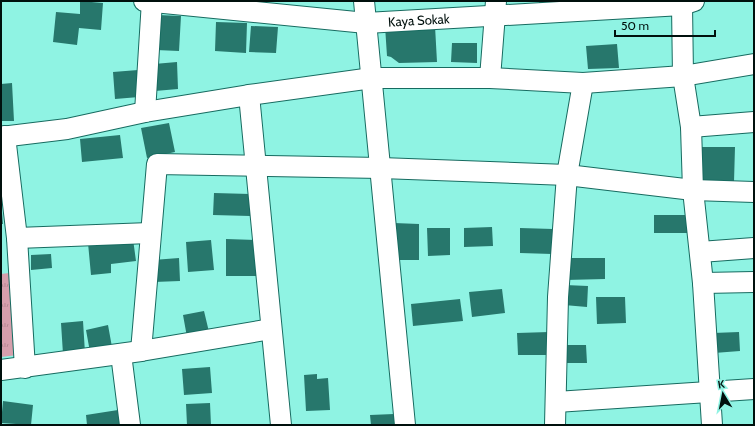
<svg xmlns="http://www.w3.org/2000/svg" width="755" height="426" viewBox="0 0 755 426" font-family="Cabin,sans-serif">
<defs>
<pattern id="grass-tufts" width="24" height="20" patternUnits="userSpaceOnUse"><rect width="24" height="20" fill="#d69fac"/><path d="M3 7l-1-3M5 7V3M7 7l1-3M15 17l-1-3M17 17v-4M19 17l1-3" fill="none" stroke="#b68893"/></pattern>
</defs>
<rect width="100%" height="100%" fill="#8ff3e3"/>
<path fill="url(#grass-tufts)" d="M 9,273 L 18,355 L 1,357 L 1,274 Z"/>
<path fill="#27776c" d="M 80,1 L 103,3 L 101,30 L 79,28 L 77,45 L 53,42 L 56,12 L 80,14 Z
M 539,1 L 586,1 L 539,7 Z
M 158,15 L 181,16 L 179,51 L 156,50 Z
M 216,22 L 247,23 L 246,53 L 215,51 Z
M 251,26 L 278,27 L 276,53 L 249,52 Z
M 385,26 L 435,26 L 437,62 L 399,63 L 391,57 L 387,56 Z
M 452,43 L 477,43 L 477,63 L 451,62 Z
M 617,44 L 619,68 L 588,69 L 586,46 Z
M 177,62 L 178,89 L 155,91 L 154,64 Z
M 138,70 L 139,97 L 115,99 L 113,72 Z
M 12,83 L 14,121 L 1,121 L 1,84 Z
M 169,123 L 175,152 L 147,158 L 141,128 Z
M 120,135 L 123,158 L 82,162 L 80,139 Z
M 698,147 L 735,147 L 734,182 L 697,182 Z
M 214,193 L 250,194 L 250,216 L 213,215 Z
M 2,212 L 3,224 L 1,224 L 1,213 Z
M 654,215 L 688,215 L 688,233 L 654,233 Z
M 394,223 L 419,224 L 419,260 L 394,260 Z
M 492,227 L 493,246 L 464,247 L 464,228 Z
M 427,228 L 450,228 L 450,255 L 428,256 Z
M 520,228 L 553,229 L 552,254 L 520,253 Z
M 133,239 L 136,261 L 111,264 L 111,273 L 91,275 L 88,243 Z
M 226,239 L 258,240 L 258,276 L 226,276 Z
M 211,240 L 214,270 L 188,272 L 186,242 Z
M 51,254 L 52,268 L 31,270 L 31,255 Z
M 179,258 L 180,281 L 154,282 L 153,260 Z
M 565,258 L 605,258 L 605,279 L 565,280 Z
M 565,285 L 588,286 L 587,307 L 564,305 Z
M 502,289 L 505,313 L 472,317 L 469,292 Z
M 596,297 L 625,297 L 626,323 L 597,324 Z
M 460,299 L 463,321 L 413,326 L 411,304 Z
M 204,311 L 209,332 L 187,337 L 183,315 Z
M 83,321 L 85,353 L 63,354 L 61,323 Z
M 108,325 L 112,347 L 90,352 L 86,330 Z
M 549,332 L 549,355 L 518,355 L 517,333 Z
M 739,332 L 740,351 L 714,353 L 713,333 Z
M 562,345 L 586,345 L 587,363 L 563,363 Z
M 210,367 L 212,393 L 184,395 L 182,369 Z
M 317,374 L 317,379 L 328,378 L 330,410 L 306,411 L 304,375 Z
M 3,401 L 33,405 L 31,425 L 1,423 Z
M 210,403 L 211,425 L 187,425 L 186,404 Z
M 118,410 L 121,425 L 87,425 L 86,415 Z
M 394,414 L 395,425 L 371,425 L 370,415 Z"/>
<g fill="none" stroke-linecap="round" stroke-linejoin="round">
<g stroke="#176b60" stroke-width="22">
<g id="minor">
<path id="s1" d="M 144,1 L 366,23 L 682,5 L 694,1"/>
<path d="M 364,1 L 405,425"/>
<path d="M 682,5 L 683,76 L 691,127 L 693,190 L 703,283 L 712,425"/>
<path d="M 490,78 L 496,1"/>
<path d="M 249,95 L 281,425"/>
<path d="M 145,112 L 152,1"/>
<path d="M 691,127 L 754,122"/>
<path d="M 5,136 L 17,238 L 25,368"/>
<path d="M 1,137 L 67,129 L 145,112 L 249,95 L 372,78 L 490,78 L 583,83 L 683,76 L 754,64"/>
<path d="M 17,238 L 150,233"/>
<path d="M 700,252 L 754,248"/>
<path d="M 703,283 L 754,282"/>
<path d="M 141,351 L 157,164 L 381,168 L 567,175 L 693,190 L 754,192"/>
<path d="M 121,354 L 130,425"/>
<path d="M 1,370 L 141,351 L 271,329"/>
<path d="M 556,402 L 754,389"/>
<path d="M 555,425 L 558,297 L 567,175 L 583,83"/>
</g>
</g>
<use href="#minor" stroke="#fff" stroke-width="20"/>
</g>
<g text-anchor="middle" dominant-baseline="central" stroke-width="3" stroke-linejoin="round" paint-order="stroke">
<g font-size="13" fill="#00100d" stroke="#8ff3e3">
<text stroke="none"><textPath href="#s1" startOffset="276">Kaya Sokak</textPath></text>
</g>
</g>
<rect width="755" height="426" fill="none" stroke="#00100d" stroke-width="4"/>
<g transform="translate(723 394) rotate(350)" stroke="#8ff3e3" stroke-width="3" paint-order="stroke">
<path d="M0-3L7 15L0 10L-7 15Z" fill="#00100d"/>
<text y="-6" font-size="11" font-weight="bold" text-anchor="middle" fill="#00100d">K</text>
</g>
<path d="M615 30v6h100v-6" fill="none" stroke="#00100d" stroke-width="2"/>
<text x="621" y="30" font-size="12" fill="#00100d" stroke="#8ff3e3" stroke-width="3" paint-order="stroke">50 m</text>
</svg>
